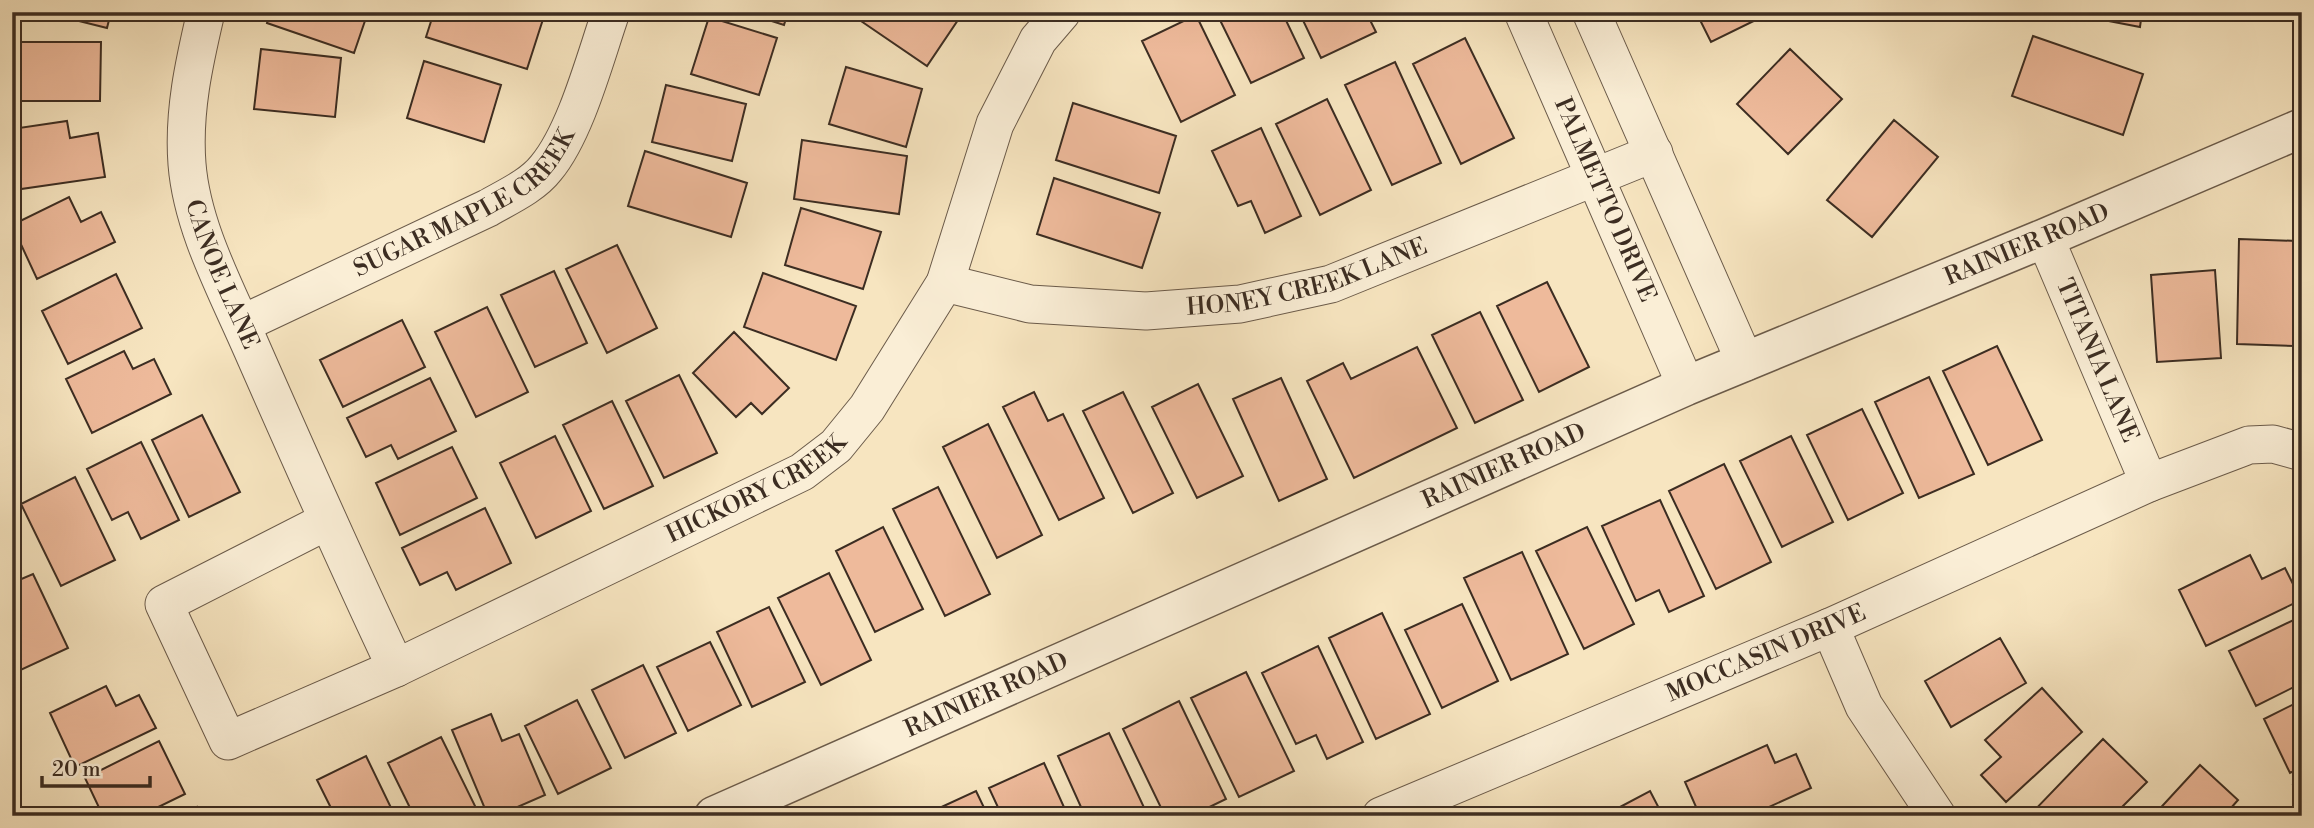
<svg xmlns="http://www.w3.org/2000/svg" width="2314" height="828" viewBox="0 0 2314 828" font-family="'Libre Bodoni',serif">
<rect width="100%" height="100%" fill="#f7e5c0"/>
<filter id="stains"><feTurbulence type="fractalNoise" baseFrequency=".00286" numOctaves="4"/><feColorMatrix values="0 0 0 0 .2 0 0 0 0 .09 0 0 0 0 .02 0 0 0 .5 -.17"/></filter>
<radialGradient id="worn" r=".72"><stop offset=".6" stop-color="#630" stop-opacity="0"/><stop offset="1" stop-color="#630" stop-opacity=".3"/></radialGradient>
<path fill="#eeba9b" stroke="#3c2d22" stroke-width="2" d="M 43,12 L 111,12 L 107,28 Z
M 270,12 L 368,12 L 354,53 L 267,23 Z
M 434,12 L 541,12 L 545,13 L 527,69 L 426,37 Z
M 744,12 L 788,12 L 784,25 Z
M 862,12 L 952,12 L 960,17 L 927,66 L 858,19 Z
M 1216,12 L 1282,12 L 1304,58 L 1251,83 Z
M 1299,12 L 1366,12 L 1376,32 L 1321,58 Z
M 1696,12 L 1772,12 L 1711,42 Z
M 2062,12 L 2142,12 L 2140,27 Z
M 1196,15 L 1235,95 L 1181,122 L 1142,41 Z
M 709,17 L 777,38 L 759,95 L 691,74 Z
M 2033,36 L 2143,74 L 2123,135 L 2012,96 Z
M 1465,38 L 1514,138 L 1461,164 L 1413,64 Z
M 19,42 L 101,42 L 100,101 L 19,101 Z
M 261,49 L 341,58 L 335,117 L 254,109 Z
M 1790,49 L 1842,99 L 1788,154 L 1737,104 Z
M 424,61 L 501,85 L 484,142 L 407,118 Z
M 1395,62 L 1441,163 L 1392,185 L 1345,85 Z
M 846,67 L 922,89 L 906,147 L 829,124 Z
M 666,85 L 746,104 L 732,161 L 652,142 Z
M 1327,99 L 1371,190 L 1320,215 L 1276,124 Z
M 1073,103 L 1176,136 L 1159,193 L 1056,160 Z
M 1894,120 L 1938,157 L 1872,237 L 1827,200 Z
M 67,121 L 70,138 L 98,133 L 105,177 L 14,190 L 12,129 Z
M 1261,128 L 1301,216 L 1265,233 L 1251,201 L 1238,206 L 1212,151 Z
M 802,140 L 907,156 L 899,214 L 794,199 Z
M 645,151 L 747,183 L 731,237 L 628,206 Z
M 1054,178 L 1160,213 L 1142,268 L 1037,234 Z
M 69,197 L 81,222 L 101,212 L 115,242 L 37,279 L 12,225 Z
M 801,208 L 881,232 L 863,289 L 785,265 Z
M 2239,239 L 2297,241 L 2294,346 L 2237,344 Z
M 617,245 L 657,328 L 607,353 L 566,269 Z
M 2215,270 L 2221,358 L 2157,362 L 2151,275 Z
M 554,271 L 587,343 L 535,367 L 501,295 Z
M 763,273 L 856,306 L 836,360 L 744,327 Z
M 116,274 L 142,328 L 68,364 L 42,311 Z
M 1547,282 L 1589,367 L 1539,392 L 1497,306 Z
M 487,307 L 528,392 L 476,417 L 435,332 Z
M 1480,312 L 1523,400 L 1475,423 L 1432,335 Z
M 402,320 L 425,367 L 343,407 L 320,360 Z
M 734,332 L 789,388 L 762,414 L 751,403 L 736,417 L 693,373 Z
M 1997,346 L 2042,440 L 1988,465 L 1943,371 Z
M 1417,347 L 1457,428 L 1354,478 L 1307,381 L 1343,363 L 1351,379 Z
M 124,351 L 133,369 L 154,359 L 171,394 L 92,433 L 66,379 Z
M 679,375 L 717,453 L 664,478 L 626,401 Z
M 1929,377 L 1974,474 L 1919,498 L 1875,402 Z
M 430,378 L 456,431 L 398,459 L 391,445 L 366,457 L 347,418 Z
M 1281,378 L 1327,479 L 1279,501 L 1233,399 Z
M 1198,384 L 1243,476 L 1197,498 L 1152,407 Z
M 1034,392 L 1048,421 L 1063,414 L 1104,498 L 1059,520 L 1003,407 Z
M 1123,392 L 1173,493 L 1133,513 L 1083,411 Z
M 612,401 L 653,486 L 604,509 L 563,425 Z
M 1862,409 L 1903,493 L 1848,520 L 1807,435 Z
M 202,415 L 240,492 L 189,517 L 152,440 Z
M 988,424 L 1042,535 L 997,558 L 943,447 Z
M 555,436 L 591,511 L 536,538 L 500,463 Z
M 1791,436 L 1833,522 L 1782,547 L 1740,461 Z
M 141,442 L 179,520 L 141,539 L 128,512 L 112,520 L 87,469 Z
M 452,447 L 477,498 L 400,535 L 376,483 Z
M 1724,464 L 1771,562 L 1716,589 L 1669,491 Z
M 75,477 L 115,560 L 61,586 L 21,504 Z
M 938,487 L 990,594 L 945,616 L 893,509 Z
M 1660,500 L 1704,596 L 1669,612 L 1659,590 L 1636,601 L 1602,526 Z
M 485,508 L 511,563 L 456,590 L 447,572 L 420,585 L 402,548 Z
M 883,527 L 923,609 L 875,632 L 836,551 Z
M 1587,527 L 1634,624 L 1584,649 L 1536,551 Z
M 1522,552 L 1568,654 L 1511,680 L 1464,578 Z
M 2250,555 L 2262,579 L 2285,568 L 2301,600 L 2206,646 L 2179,590 Z
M 829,573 L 871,660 L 821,685 L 778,598 Z
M 33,574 L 68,648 L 12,674 L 12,583 Z
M 1462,604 L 1498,681 L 1442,708 L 1405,630 Z
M 769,607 L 805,682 L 752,707 L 717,632 Z
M 1382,613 L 1430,714 L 1376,739 L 1329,638 Z
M 2302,616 L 2302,683 L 2256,706 L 2229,651 Z
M 2000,638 L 2026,683 L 1951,727 L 1925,681 Z
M 710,642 L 741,705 L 688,731 L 657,667 Z
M 1318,646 L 1363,742 L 1327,759 L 1316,735 L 1296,744 L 1262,673 Z
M 643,665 L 676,733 L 625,758 L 592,690 Z
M 1246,672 L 1294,771 L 1239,797 L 1191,698 Z
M 106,686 L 116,706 L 139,695 L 156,728 L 75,767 L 50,713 Z
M 2042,688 L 2082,732 L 2006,802 L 1981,775 L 2001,757 L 1985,740 Z
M 577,700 L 611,768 L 558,794 L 525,726 Z
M 2302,700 L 2302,767 L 2290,773 L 2264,719 Z
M 1179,701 L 1226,799 L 1191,816 L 1165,816 L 1123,729 Z
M 491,714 L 502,741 L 519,734 L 545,795 L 497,816 L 488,816 L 452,730 Z
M 1109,733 L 1148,816 L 1085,816 L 1058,756 Z
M 441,737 L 478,812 L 471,816 L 414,816 L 388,763 Z
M 2103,739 L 2147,782 L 2113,816 L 2029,816 Z
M 159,741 L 185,794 L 140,816 L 103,816 L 85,778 Z
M 1767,745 L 1775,763 L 1796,754 L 1811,788 L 1749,816 L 1700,816 L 1685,782 Z
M 366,756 L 395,816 L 335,816 L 317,780 Z
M 1044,763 L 1068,816 L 1002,816 L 989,788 Z
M 2200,765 L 2238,800 L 2224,816 L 2153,816 Z
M 2302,780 L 2302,802 L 2293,785 Z
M 976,791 L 988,816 L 922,816 Z
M 1650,791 L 1663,816 L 1603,816 Z
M 197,807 L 201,816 L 180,816 Z
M 1800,808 L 1803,816 L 1784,816 Z"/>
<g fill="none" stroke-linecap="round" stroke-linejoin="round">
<g stroke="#6b5b4a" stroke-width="39">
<g id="minor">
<path id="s1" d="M 206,12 C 194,63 183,112 187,164 C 192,228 227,291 252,349 C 299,456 346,562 396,668"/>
<path id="s2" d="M 1523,12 L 1686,386"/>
<path d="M 1591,12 L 1745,362"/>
<path id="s3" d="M 2045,238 L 2149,483"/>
<path id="s4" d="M 945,283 L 1030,304 L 1146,311 L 1240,304 L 1331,284 L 1654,153"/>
<path id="s5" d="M 242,324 L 488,208 C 507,197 532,186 546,168 C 576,132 595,58 611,12"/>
<path id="s6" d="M 327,521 L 164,604 L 228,741 L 396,668 L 802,472 L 836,446 L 867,408 L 945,283 L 995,124 L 1038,40 L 1062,12"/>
<path d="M 1830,627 L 1864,706 L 1937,816"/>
<path id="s7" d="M 1381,816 L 1830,627 L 2149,483 L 2249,445 L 2273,444 L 2302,452"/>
</g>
</g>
<g stroke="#6b5b4a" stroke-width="41">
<g id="tertiary">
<path id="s8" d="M 714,816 L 1686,386 L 2045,238 L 2302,128"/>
</g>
</g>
<use href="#minor" stroke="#faeed6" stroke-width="37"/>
<use href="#tertiary" stroke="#faeed6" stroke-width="38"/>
</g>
<g text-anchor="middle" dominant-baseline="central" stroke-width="7" stroke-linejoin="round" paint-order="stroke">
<g font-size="24" fill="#3c2d22" stroke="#faeed6">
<text stroke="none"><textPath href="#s5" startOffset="256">SUGAR MAPLE CREEK</textPath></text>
<text stroke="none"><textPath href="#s2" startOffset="205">PALMETTO DRIVE</textPath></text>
<text stroke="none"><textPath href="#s8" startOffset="1432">RAINIER ROAD</textPath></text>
<text stroke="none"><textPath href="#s1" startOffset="270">CANOE LANE</textPath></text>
<text stroke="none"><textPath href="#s4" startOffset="369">HONEY CREEK LANE</textPath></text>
<text stroke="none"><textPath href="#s3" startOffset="133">TITANIA LANE</textPath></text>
<text stroke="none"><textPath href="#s8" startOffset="864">RAINIER ROAD</textPath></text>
<text stroke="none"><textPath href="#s6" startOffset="920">HICKORY CREEK</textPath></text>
<text stroke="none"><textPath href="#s7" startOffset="418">MOCCASIN DRIVE</textPath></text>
<text stroke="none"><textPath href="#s8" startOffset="298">RAINIER ROAD</textPath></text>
</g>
</g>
<rect width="2314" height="828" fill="none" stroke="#f7e5c0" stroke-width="42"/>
<rect x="14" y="14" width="2286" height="800" fill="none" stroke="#3c2d22" stroke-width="3.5"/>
<rect x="21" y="21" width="2272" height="786" fill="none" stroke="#3c2d22" stroke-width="2"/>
<path d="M42 776v10h108v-10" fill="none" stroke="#3c2d22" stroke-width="3.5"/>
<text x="52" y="776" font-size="21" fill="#3c2d22" stroke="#faeed6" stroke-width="5" paint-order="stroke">20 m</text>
<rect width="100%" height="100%" filter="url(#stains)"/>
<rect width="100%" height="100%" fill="url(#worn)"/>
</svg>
